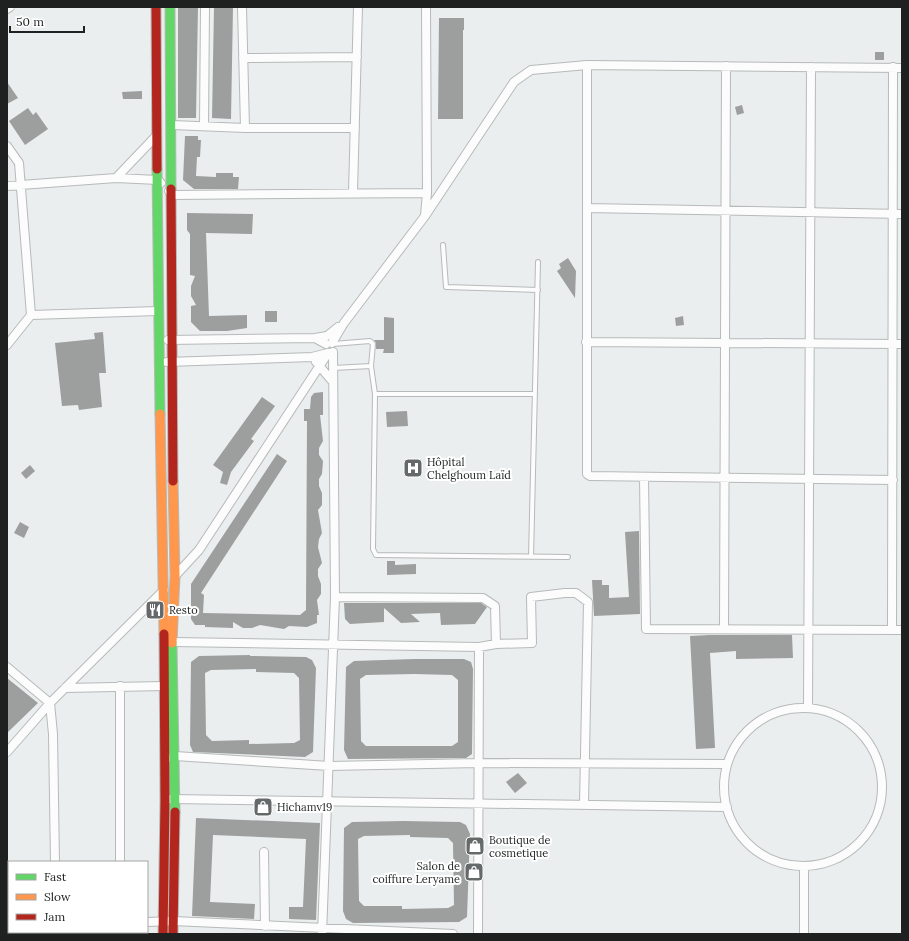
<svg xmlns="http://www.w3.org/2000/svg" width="909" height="941" viewBox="0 0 909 941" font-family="Lora,serif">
<rect width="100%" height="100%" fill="#eaeeee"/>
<path fill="#9d9f9f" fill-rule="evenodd" d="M 178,7 L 198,7 L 196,118 L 178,118 Z
M 214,7 L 233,7 L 231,119 L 212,118 Z
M 439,18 L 464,18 L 464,30 L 463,30 L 463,119 L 438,119 Z
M 875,52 L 884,52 L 884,60 L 875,60 Z
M 7,82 L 18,98 L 7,104 Z
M 142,91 L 142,99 L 123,99 L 122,92 Z
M 742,105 L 744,113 L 737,115 L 735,107 Z
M 28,108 L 33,115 L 36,112 L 48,129 L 25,145 L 9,121 Z
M 185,136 L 198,136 L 198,140 L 201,140 L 200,157 L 197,157 L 196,176 L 216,177 L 216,173 L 233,173 L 233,177 L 239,177 L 238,189 L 194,189 L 183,180 Z
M 187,213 L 253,214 L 252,234 L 206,233 L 209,316 L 247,315 L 247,328 L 227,331 L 200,331 L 191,322 L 191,306 L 196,305 L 191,296 L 191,286 L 195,276 L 190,275 L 190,234 L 187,230 Z
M 568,258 L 576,271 L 575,298 L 557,271 L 561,268 L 559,264 Z
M 265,311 L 277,311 L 277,322 L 265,322 Z
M 683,316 L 684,325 L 676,326 L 675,318 Z
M 384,317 L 394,318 L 394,353 L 383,353 L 384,349 L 376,349 L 376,343 L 374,340 L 384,340 Z
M 103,332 L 106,373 L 99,373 L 102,407 L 79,410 L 78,405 L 62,406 L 55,343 L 95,339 L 94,333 Z
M 323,392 L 323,415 L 320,415 L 323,441 L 319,448 L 319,455 L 323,461 L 322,474 L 319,479 L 319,486 L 322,493 L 322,505 L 318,510 L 322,533 L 319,539 L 318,547 L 322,563 L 318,569 L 318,576 L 321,584 L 321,594 L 317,600 L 319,615 L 317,615 L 317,623 L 307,627 L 289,626 L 284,629 L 260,625 L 252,628 L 243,628 L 233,622 L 233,628 L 205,627 L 205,625 L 195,625 L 191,619 L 191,584 L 277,454 L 287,461 L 201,593 L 204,595 L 203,613 L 300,615 L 306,610 L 307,421 L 304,421 L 304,409 L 310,409 L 311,397 L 314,393 Z
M 262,397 L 275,406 L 251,439 L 254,441 L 231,472 L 227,485 L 220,483 L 223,472 L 213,465 Z
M 407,411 L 408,426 L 387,427 L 386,412 Z
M 30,465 L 35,471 L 26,479 L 21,473 Z
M 20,522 L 29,527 L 24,538 L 14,533 Z
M 639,531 L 640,614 L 594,616 L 592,580 L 602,580 L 602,585 L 609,585 L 609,598 L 629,597 L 625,532 Z
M 387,561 L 395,561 L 395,565 L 416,564 L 416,574 L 387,575 Z
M 344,603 L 481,603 L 487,607 L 475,624 L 441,625 L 440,613 L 411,614 L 420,622 L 401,623 L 384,608 L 384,622 L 350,624 L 345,619 Z
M 709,635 L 792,635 L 793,658 L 736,659 L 736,651 L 710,653 L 715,748 L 696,749 L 690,636 Z
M 250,655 L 250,656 L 306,657 L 312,660 L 316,668 L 313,752 L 305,757 L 193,752 L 190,745 L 191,662 L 199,656 ZM 256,669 L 256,672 L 294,673 L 299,678 L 300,740 L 294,743 L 249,744 L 249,740 L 212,741 L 206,735 L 205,673 L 211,670 Z
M 414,659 L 464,659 L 471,662 L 473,669 L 472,754 L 466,758 L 348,759 L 344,750 L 346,667 L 354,661 ZM 414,674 L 452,675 L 458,680 L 458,742 L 452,746 L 366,746 L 361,741 L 360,679 L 366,675 Z
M 7,678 L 38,703 L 7,733 Z
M 518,773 L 527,783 L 515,793 L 506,782 Z
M 196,818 L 320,823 L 316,920 L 289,919 L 289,907 L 303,907 L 306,839 L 213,835 L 210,902 L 255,904 L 254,919 L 192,916 Z
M 403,821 L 460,822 L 466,825 L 470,834 L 467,917 L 459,922 L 353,923 L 346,919 L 343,911 L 344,828 L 352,822 ZM 410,835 L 410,837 L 448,838 L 453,843 L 454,905 L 448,908 L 402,909 L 402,906 L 364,906 L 359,901 L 358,839 L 364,836 Z"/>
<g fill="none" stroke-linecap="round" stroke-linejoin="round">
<g stroke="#b7baba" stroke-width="6">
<path id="lane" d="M 443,245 L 446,287 L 538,290
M 333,344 L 370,341 L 373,344 L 371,366 L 375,394 L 373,549 L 376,555 L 568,557
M 333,368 L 371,366
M 375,394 L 535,394
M 531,557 L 538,262"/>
</g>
<g stroke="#b7baba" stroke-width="10">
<path id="street" d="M 242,7 L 245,128
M 7,9 L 10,7
M 243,58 L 357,57
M 587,65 L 587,474 L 590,476 L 893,480
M 172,125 L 245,128 L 355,128
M 204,126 L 205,7
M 7,146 L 19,163 L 31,315 L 7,345
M 116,178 L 157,135
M 7,186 L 116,178 L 158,180 L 161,183
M 169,191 L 172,195 L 427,193
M 353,192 L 358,7
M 587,208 L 902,214
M 425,215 L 427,193 L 426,7
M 31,315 L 158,311
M 315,338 L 327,336 L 338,327
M 168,340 L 315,338 L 326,344
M 586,342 L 902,344
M 332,343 L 344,323 L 425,216 L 514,82 L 531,70 L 587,65 L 902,68
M 167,362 L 312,357 L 328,353
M 316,362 L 333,382
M 644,477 L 646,629 L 902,630
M 175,576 L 199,550 L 328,353
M 724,629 L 726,66
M 892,630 L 893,67
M 172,642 L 479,647 L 496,644 L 495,606 L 483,598 L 335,597
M 496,644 L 532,643 L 531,597 L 565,593 L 576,593 L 588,602 L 584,805
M 7,667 L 50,703 L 7,752
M 65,688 L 164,686
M 808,708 L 811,67
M724 787a79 79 0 1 1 158 0a79 79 0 1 1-158 0Z
M 171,758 L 175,756 L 329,766 L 479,763 L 727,764
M 170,799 L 727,807
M 264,852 L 265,926
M 55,862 L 53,734 L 50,703 L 164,590
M 120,862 L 120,686
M 7,917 L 9,917
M 147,922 L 173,921 L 453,934
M 56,932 L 56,934
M 120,932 L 120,934
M 322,934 L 335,597 L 333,352
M 478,934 L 479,647
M 804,934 L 804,866"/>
</g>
<g stroke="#b7baba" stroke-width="11">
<path id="fast" d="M 170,7 L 171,189
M 157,169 L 160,414
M 172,643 L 175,812"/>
</g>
<g stroke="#b7baba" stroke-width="11">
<path id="slow" d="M 160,414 L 164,634
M 172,643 L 175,576 L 173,481"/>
</g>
<g stroke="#b7baba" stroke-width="11">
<path id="jam" d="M 156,7 L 157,169
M 171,189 L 173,481
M 163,934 L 165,800 L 164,634
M 173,934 L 175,812"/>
</g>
<use href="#lane" stroke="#fcfcfc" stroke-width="4"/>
<use href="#street" stroke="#fcfcfc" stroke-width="8"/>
<use href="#fast" stroke="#63d668" stroke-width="9"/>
<use href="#slow" stroke="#ff974d" stroke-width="9"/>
<use href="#jam" stroke="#b3261e" stroke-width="9"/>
</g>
<defs>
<g id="hospital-square" transform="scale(1)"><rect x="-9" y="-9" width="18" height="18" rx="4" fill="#666969" stroke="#fff"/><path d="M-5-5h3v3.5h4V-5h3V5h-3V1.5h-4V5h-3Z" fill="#fff"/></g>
<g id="restaurant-square" transform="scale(1)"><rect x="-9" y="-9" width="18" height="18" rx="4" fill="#666969" stroke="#fff"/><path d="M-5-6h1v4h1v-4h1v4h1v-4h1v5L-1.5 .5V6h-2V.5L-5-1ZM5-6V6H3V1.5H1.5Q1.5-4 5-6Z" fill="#fff"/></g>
<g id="shop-square" transform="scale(1)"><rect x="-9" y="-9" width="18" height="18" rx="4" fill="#666969" stroke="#fff"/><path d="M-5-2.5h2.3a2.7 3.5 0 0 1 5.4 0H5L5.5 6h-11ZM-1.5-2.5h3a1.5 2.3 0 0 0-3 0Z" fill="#fff"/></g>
</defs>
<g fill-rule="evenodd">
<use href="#hospital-square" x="413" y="468"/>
<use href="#restaurant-square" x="155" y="610"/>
<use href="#shop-square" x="263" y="807"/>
<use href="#shop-square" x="475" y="846"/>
<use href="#shop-square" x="474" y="872"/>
</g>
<g text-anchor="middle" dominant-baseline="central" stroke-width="4" stroke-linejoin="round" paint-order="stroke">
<g font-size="11" fill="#1f2121" stroke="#fff" text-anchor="start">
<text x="427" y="462">Hôpital<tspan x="427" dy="13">Chelghoum Laïd</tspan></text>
<text x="169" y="610">Resto</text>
<text x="277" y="807">Hichamv19</text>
<text x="489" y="840">Boutique de<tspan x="489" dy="13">cosmetique</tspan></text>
<text x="460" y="866" text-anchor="end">Salon de<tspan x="460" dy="13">coiffure Leryame</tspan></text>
</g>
</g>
<rect width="909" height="941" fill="none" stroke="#1f2121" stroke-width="16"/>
<rect x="8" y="861" width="140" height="72" fill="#ffffff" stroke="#a5a6a6"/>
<rect x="16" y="874" width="20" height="6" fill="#63d668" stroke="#a5a6a6"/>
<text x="44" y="881" font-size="12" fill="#1f2121">Fast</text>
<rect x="16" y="894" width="20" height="6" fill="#ff974d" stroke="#a5a6a6"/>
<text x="44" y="901" font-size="12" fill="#1f2121">Slow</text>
<rect x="16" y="914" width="20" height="6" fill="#b3261e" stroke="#a5a6a6"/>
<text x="44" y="921" font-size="12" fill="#1f2121">Jam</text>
<path d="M10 26v6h74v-6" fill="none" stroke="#1f2121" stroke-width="2"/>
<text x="16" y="26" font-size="12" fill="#1f2121" stroke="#ffffff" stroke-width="3" paint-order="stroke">50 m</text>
</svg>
